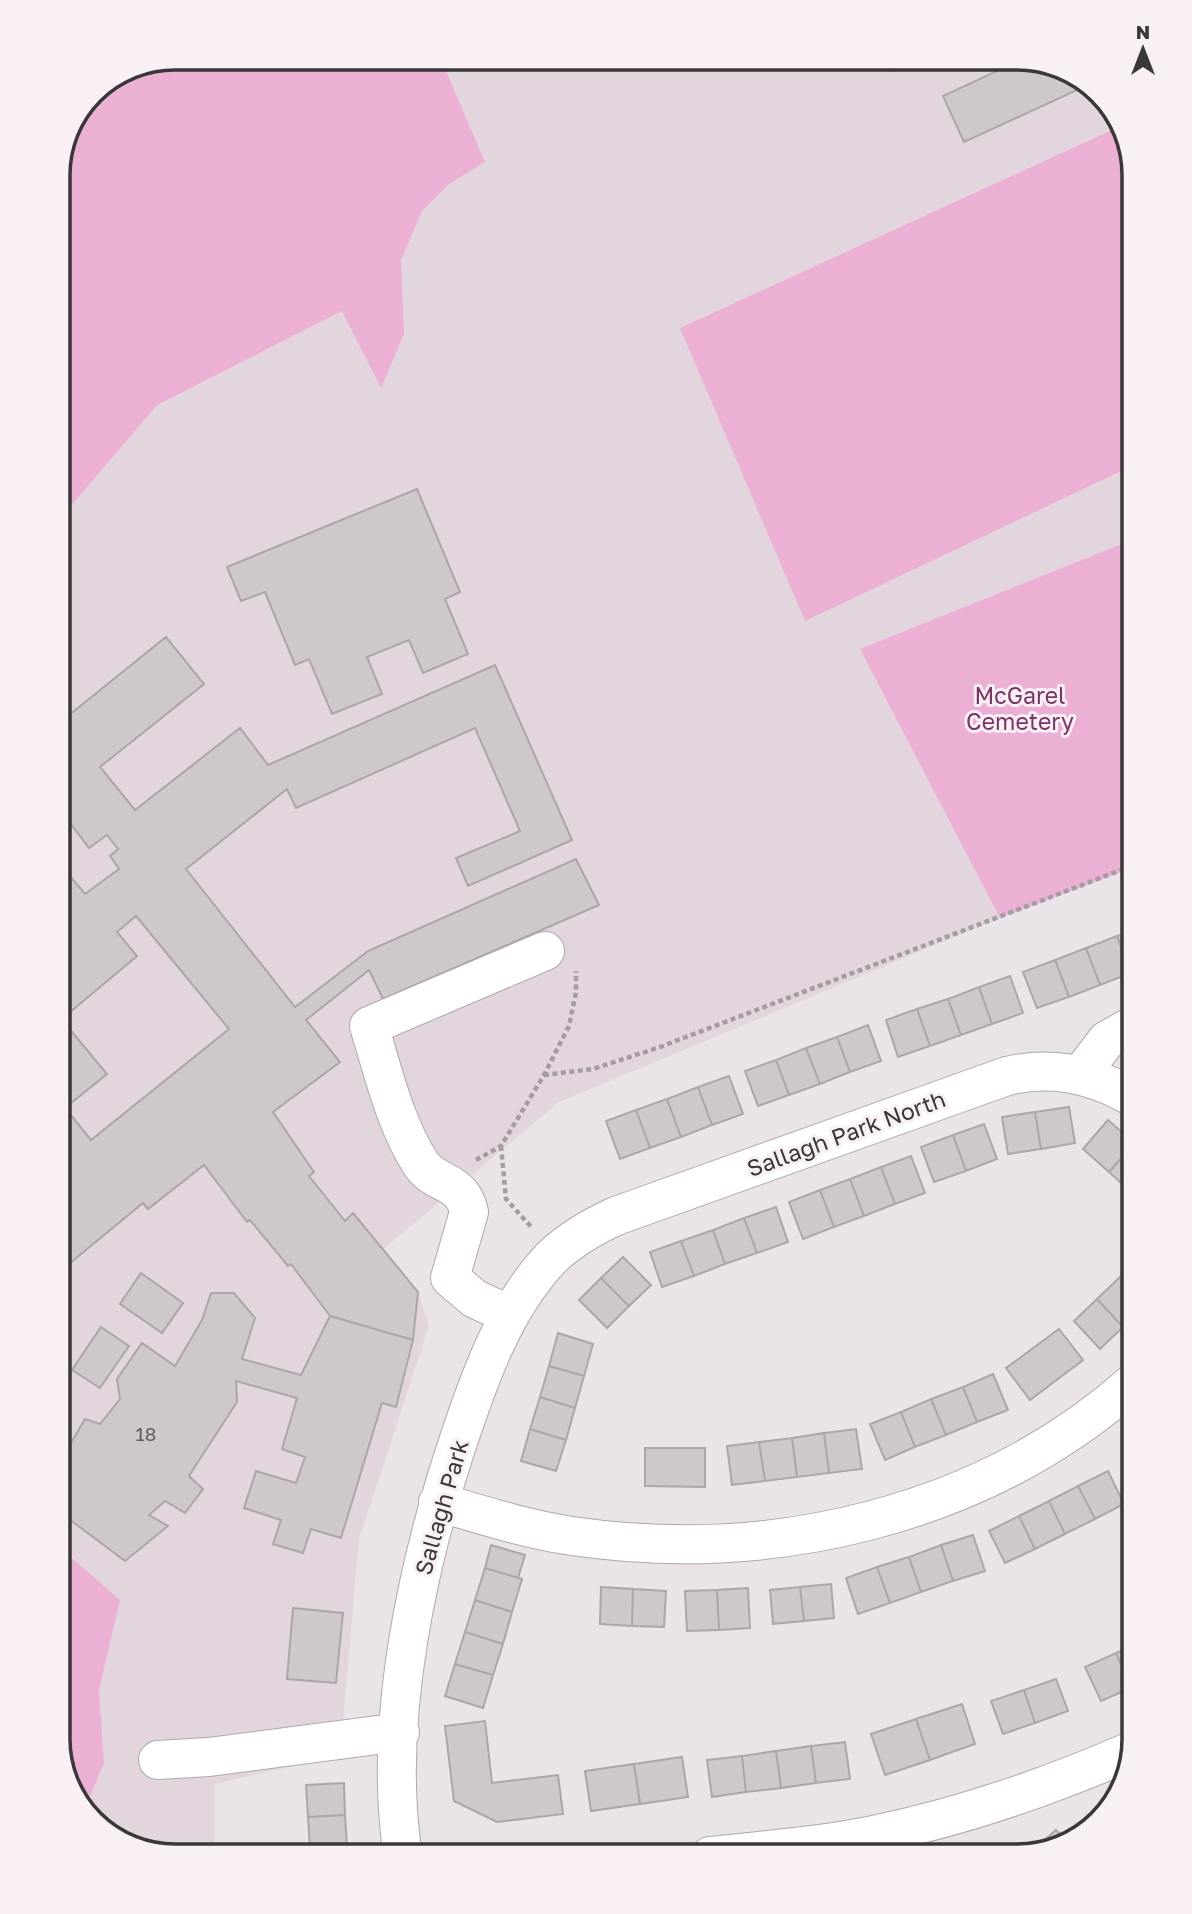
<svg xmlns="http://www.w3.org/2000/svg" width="1192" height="1914" viewBox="0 0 1192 1914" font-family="'Golos Text',sans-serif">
<rect width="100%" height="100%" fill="#eae3e7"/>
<path fill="#e3d5dd" d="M 1025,58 L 1082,78 L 1122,123 L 1134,175 L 1134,539 L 861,649 L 1000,918 L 559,1102 L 382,1250 L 418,1292 L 429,1326 L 359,1539 L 340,1755 L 215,1784 L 215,1856 L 168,1856 L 110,1837 L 70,1791 L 58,1739 L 58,223 L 62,159 L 92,92 L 131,67 Z"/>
<path fill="#ecb0d5" d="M 443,64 L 485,162 L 449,184 L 422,211 L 401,260 L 404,334 L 381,388 L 342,311 L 157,405 L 58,521 L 58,223 L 62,159 L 92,92 L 131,67 Z
M 1123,125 L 1134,175 L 1134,465 L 805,621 L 680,328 Z
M 1134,539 L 1134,867 L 1000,918 L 860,649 Z
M 58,1546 L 120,1600 L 99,1690 L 104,1763 L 85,1808 L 70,1791 L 58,1739 Z"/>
<path fill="#cec7cb" stroke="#aca5a9" stroke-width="2" d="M 1025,58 L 1082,78 L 1088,85 L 964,142 L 943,96 Z
M 886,59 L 920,59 L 892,71 Z
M 417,489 L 460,592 L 445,599 L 468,654 L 423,673 L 409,640 L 367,657 L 382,694 L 332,714 L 309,659 L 295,665 L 265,592 L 241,601 L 227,567 Z
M 166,637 L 204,684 L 100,767 L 135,810 L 240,728 L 268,765 L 495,665 L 572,840 L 468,886 L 456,858 L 520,831 L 475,728 L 296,808 L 287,789 L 186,869 L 295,1007 L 368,951 L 576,859 L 599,905 L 383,999 L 369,970 L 306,1020 L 340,1062 L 273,1112 L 314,1172 L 309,1176 L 345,1221 L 353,1213 L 418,1292 L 413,1340 L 330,1316 L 291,1264 L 288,1266 L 250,1220 L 247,1222 L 204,1165 L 148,1209 L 143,1203 L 58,1273 L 58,1034 L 67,1026 L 107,1074 L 65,1108 L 91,1140 L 229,1029 L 136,916 L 117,932 L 137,956 L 63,1018 L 58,1012 L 58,874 L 64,869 L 85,894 L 119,869 L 110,856 L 118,849 L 107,835 L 89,848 L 58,807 L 58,724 Z
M 1134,930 L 1134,972 L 1131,973 L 1117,936 Z
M 1117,936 L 1131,973 L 1100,985 L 1086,948 Z
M 1086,948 L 1100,985 L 1069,997 L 1055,960 Z
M 1055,960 L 1069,997 L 1037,1008 L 1023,972 Z
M 1010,976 L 1023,1013 L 992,1024 L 979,987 Z
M 979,987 L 992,1024 L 961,1035 L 948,999 Z
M 948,999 L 961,1035 L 930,1046 L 917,1009 Z
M 917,1009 L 930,1046 L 898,1057 L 886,1020 Z
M 868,1025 L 881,1061 L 850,1072 L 837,1037 Z
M 837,1037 L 850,1072 L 820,1084 L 806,1048 Z
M 806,1048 L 820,1084 L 789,1095 L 776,1060 Z
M 776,1060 L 789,1095 L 758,1106 L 745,1071 Z
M 729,1076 L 743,1114 L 712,1125 L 698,1087 Z
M 698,1087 L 712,1125 L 681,1137 L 667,1099 Z
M 667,1099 L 681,1137 L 650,1148 L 636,1110 Z
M 1069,1107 L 1075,1143 L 1041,1149 L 1035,1112 Z
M 636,1110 L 650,1148 L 620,1159 L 606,1121 Z
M 1035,1112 L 1041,1149 L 1008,1154 L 1002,1117 Z
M 1108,1120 L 1134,1143 L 1109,1172 L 1083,1149 Z
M 984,1124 L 997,1159 L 966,1171 L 953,1135 Z
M 953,1135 L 966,1171 L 934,1182 L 921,1147 Z
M 1134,1144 L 1134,1195 L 1109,1172 Z
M 911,1156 L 925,1193 L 895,1204 L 881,1167 Z
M 881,1167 L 895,1204 L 864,1216 L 850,1179 Z
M 850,1179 L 864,1216 L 834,1227 L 820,1190 Z
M 820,1190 L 834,1227 L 803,1239 L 789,1202 Z
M 776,1207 L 788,1242 L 757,1253 L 744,1218 Z
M 744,1218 L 757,1253 L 725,1264 L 713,1230 Z
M 713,1230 L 725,1264 L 694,1276 L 681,1241 Z
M 681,1241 L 694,1276 L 662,1287 L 650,1252 Z
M 623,1257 L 651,1285 L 629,1306 L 601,1278 Z
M 141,1273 L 183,1303 L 162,1333 L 120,1304 Z
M 1120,1277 L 1134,1292 L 1134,1317 L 1123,1327 L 1097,1299 Z
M 601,1278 L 629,1306 L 607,1328 L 579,1300 Z
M 211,1293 L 234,1293 L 255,1318 L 242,1359 L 301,1375 L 330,1316 L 413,1340 L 396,1407 L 382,1403 L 341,1538 L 311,1529 L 303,1553 L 273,1544 L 281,1520 L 244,1508 L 256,1471 L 296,1483 L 305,1457 L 282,1449 L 297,1398 L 236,1381 L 237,1402 L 189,1476 L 203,1489 L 185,1513 L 165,1501 L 149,1515 L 168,1526 L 125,1561 L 61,1513 L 65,1502 L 58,1497 L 58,1442 L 68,1448 L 85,1419 L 100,1424 L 120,1399 L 117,1379 L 142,1343 L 175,1366 L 202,1320 Z
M 1097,1299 L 1123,1327 L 1100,1349 L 1074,1321 Z
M 101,1327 L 129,1346 L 100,1388 L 72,1370 Z
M 1059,1329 L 1083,1360 L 1030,1400 L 1006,1368 Z
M 558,1333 L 593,1344 L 584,1376 L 549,1366 Z
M 549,1366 L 584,1376 L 575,1408 L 540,1397 Z
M 993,1374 L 1008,1410 L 977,1422 L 963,1387 Z
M 963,1387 L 977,1422 L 946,1435 L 931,1399 Z
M 540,1397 L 575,1408 L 566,1440 L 530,1429 Z
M 931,1399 L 946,1435 L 915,1447 L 901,1412 Z
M 901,1412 L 915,1447 L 885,1460 L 870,1424 Z
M 530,1429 L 566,1440 L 556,1471 L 521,1461 Z
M 856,1429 L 862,1469 L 829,1473 L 824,1433 Z
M 824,1433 L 829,1473 L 797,1477 L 792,1438 Z
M 792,1438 L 797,1477 L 765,1481 L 759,1442 Z
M 759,1442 L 765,1481 L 732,1485 L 727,1446 Z
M 645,1448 L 705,1448 L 705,1487 L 645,1486 Z
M 1134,1452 L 1134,1471 L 1125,1460 Z
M 1108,1471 L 1124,1504 L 1095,1519 L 1078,1486 Z
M 1078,1486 L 1095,1519 L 1065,1534 L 1049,1501 Z
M 1049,1501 L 1065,1534 L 1035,1549 L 1019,1516 Z
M 1019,1516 L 1035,1549 L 1005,1563 L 989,1531 Z
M 973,1535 L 985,1571 L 953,1581 L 941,1545 Z
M 491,1545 L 525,1555 L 518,1578 L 485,1568 Z
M 941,1545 L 953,1581 L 921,1592 L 909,1557 Z
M 909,1557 L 921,1592 L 890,1603 L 877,1567 Z
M 877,1567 L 890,1603 L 858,1614 L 846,1578 Z
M 485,1568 L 522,1579 L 512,1612 L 475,1600 Z
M 831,1584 L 834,1618 L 804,1621 L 800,1587 Z
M 601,1587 L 633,1589 L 632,1626 L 600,1624 Z
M 800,1587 L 804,1621 L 773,1624 L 770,1590 Z
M 748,1588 L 750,1628 L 719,1630 L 717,1590 Z
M 633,1589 L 666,1591 L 664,1627 L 632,1626 Z
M 717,1590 L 719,1630 L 687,1631 L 685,1591 Z
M 475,1600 L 512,1612 L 503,1644 L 465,1632 Z
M 293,1608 L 343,1613 L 336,1683 L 287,1679 Z
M 465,1632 L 503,1644 L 493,1675 L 455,1664 Z
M 1134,1645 L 1134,1686 L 1131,1688 L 1116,1653 Z
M 1116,1653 L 1131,1688 L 1101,1701 L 1085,1667 Z
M 455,1664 L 493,1675 L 483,1708 L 445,1696 Z
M 1056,1679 L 1068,1711 L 1035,1723 L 1024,1690 Z
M 1024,1690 L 1035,1723 L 1003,1734 L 991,1701 Z
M 962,1704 L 975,1744 L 930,1760 L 916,1719 Z
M 916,1719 L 930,1760 L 885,1775 L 871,1734 Z
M 485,1721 L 492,1783 L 558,1775 L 563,1814 L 497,1822 L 454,1801 L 445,1726 Z
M 845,1742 L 850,1779 L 816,1783 L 811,1746 Z
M 811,1746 L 816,1783 L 781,1788 L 776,1751 Z
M 776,1751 L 781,1788 L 746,1792 L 742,1756 Z
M 742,1756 L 746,1792 L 712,1797 L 707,1760 Z
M 682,1757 L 688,1797 L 640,1804 L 634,1764 Z
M 634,1764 L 640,1804 L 591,1811 L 585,1771 Z
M 344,1783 L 345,1815 L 308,1817 L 306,1785 Z
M 345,1815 L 347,1847 L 310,1849 L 308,1817 Z
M 1056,1830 L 1069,1844 L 1031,1853 L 1030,1853 Z"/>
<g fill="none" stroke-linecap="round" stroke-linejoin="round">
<g stroke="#afa8ac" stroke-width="40">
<path id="minor" d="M 1080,1075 L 1107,1040 L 1134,1025
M 510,1315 L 475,1299 L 450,1278 L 469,1212 C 462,1179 436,1186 421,1164 C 395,1124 383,1071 369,1026 L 545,951
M 438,1502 C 482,1515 526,1529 572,1536 C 770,1565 982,1517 1134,1382
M 158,1760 L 209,1757 L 400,1732
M 403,1856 C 382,1722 418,1560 461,1433 C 482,1371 505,1308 550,1259 C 569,1240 592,1227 616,1216 L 1007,1076 C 1052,1065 1095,1075 1134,1098
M 710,1856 C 764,1850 820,1846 873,1835 C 962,1817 1048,1787 1131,1751"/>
</g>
<path stroke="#a29da0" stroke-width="4.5" stroke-dasharray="5 3.5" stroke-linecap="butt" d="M 544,1075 L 593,1069 L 660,1047 L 1134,865
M 501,1146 L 506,1199 L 533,1229
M 476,1160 L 501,1146 L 544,1075 L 569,1026 L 576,992 L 576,971"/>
<use href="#minor" stroke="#fff" stroke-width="38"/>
</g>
<g text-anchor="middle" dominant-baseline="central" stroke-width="6" stroke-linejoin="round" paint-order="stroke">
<g font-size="19" fill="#5f5b5e">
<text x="146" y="1433">18</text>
</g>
<g font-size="23" fill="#7b3565" stroke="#f8f0f4">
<text x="1020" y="695">McGarel<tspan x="1020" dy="26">Cemetery</tspan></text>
</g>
<g font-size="23" fill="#3a3739" stroke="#f8f0f4">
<text transform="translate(846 1133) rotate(-20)">Sallagh Park North</text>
<text transform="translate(441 1507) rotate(-74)">Sallagh Park</text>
</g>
</g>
<path d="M0 0H1192V1914H0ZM175 70H1017A105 105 0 0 1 1122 175V1739A105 105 0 0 1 1017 1844H175A105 105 0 0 1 70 1739V175A105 105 0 0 1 175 70Z" fill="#f8f0f4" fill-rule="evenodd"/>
<path fill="none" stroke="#3a3739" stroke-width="3.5" d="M175 70H1017A105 105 0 0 1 1122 175V1739A105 105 0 0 1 1017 1844H175A105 105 0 0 1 70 1739V175A105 105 0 0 1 175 70Z"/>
<g transform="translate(1143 49)" stroke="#f8f0f4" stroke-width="5" paint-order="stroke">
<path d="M0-5L12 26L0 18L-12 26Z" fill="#3a3739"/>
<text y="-10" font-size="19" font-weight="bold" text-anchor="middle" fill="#3a3739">N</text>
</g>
</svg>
